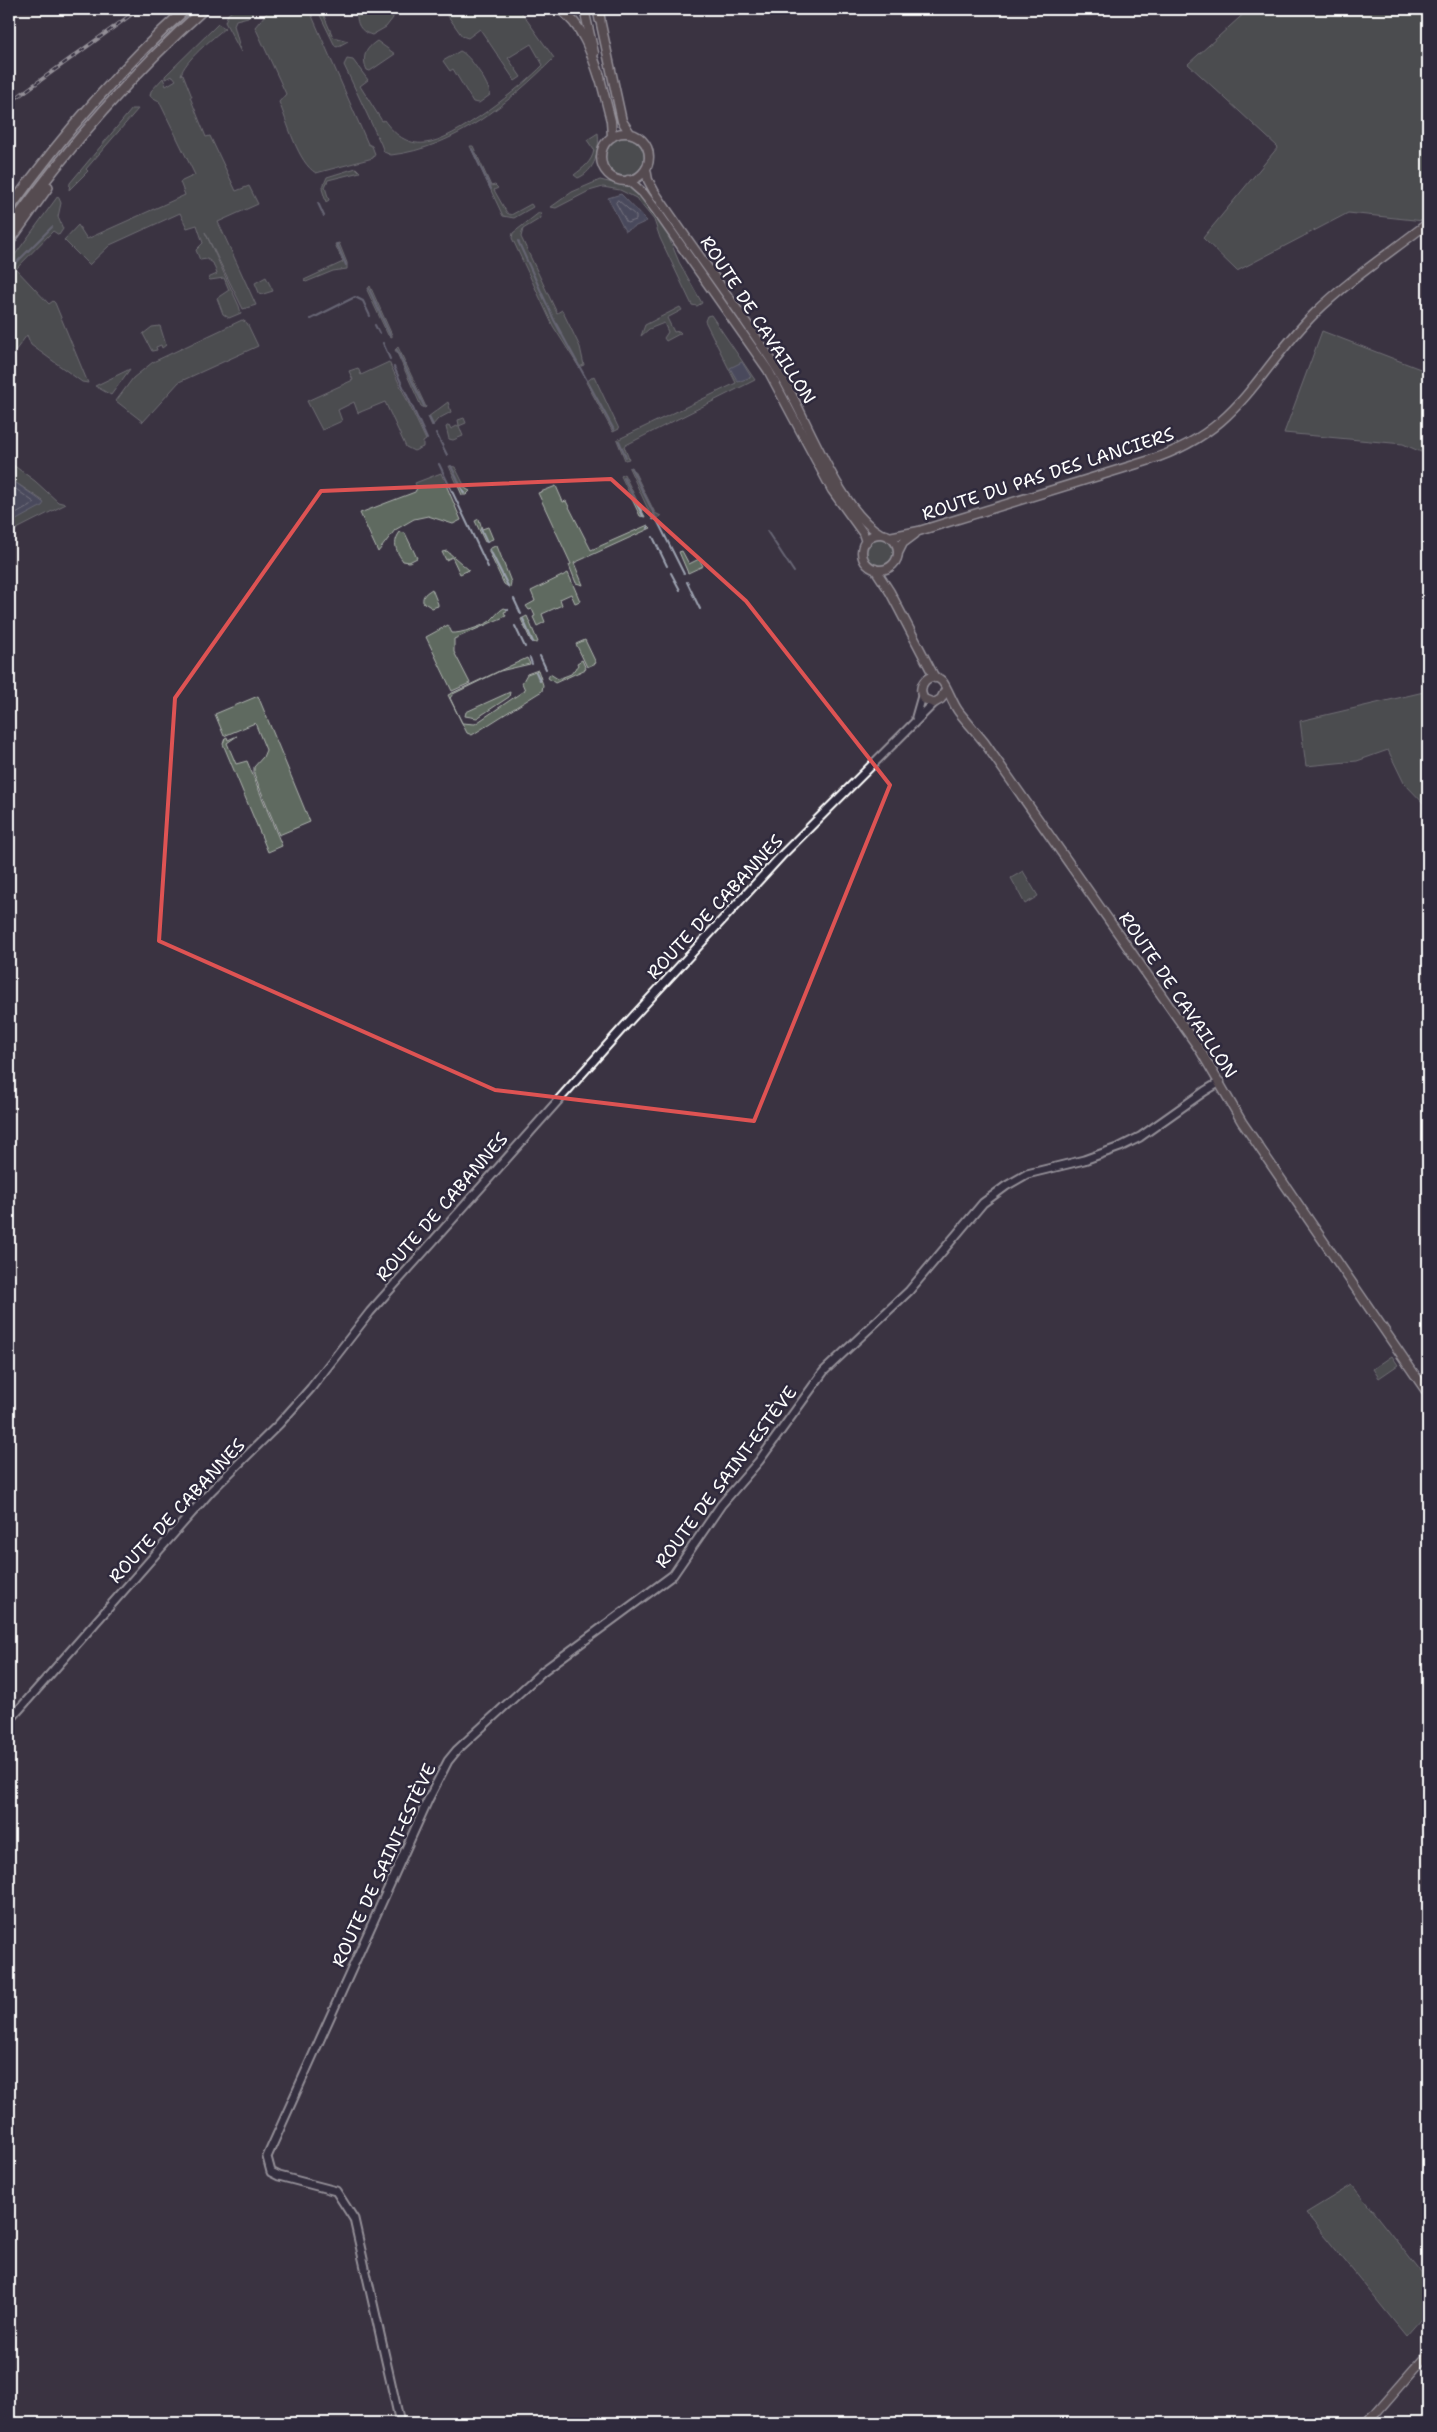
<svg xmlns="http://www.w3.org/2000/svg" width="1437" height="2432" viewBox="0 0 1437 2432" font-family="'Shantell Sans',sans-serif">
<rect width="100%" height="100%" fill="#3a3342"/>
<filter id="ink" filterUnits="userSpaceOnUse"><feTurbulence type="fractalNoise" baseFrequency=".02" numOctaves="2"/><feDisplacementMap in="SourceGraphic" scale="10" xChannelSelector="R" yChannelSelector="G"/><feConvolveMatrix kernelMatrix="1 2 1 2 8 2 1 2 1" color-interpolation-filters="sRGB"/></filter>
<g filter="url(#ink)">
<path fill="#5f6b60" stroke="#afb5b0" d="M 235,9 L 257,9 L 248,17 L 236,20 L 234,25 L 241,52 L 225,22 L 228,14 Z
M 270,9 L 309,9 L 368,144 L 372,146 L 375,154 L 373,158 L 316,173 C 298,163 287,121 279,102 L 286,94 L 255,27 Z
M 317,9 L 321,9 L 333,37 L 348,41 L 337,47 L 335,46 Z
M 357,9 L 392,12 L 393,18 L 386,27 L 372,35 C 358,31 356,21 357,9 Z
M 443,9 L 519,9 L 554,58 C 510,102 455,148 391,155 L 384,152 L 381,144 L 344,65 L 347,59 L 353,60 L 368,80 L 360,86 L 382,121 L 384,120 C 394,134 407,145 425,143 C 454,141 523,86 543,65 L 531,44 L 508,58 L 521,77 L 515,81 L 480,29 L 468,38 L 462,36 Z
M 1249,9 L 1428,9 L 1428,217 L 1424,221 L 1348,213 L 1237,271 L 1203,238 L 1278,147 L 1188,64 Z
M 218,24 L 225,28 C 213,38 184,61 181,75 L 183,74 L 192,97 L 190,97 L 206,137 L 210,136 L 236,191 L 249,186 L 258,204 L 218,222 L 256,305 L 243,309 L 205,232 L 239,306 L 241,313 L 229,318 L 223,314 L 217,298 L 229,290 L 224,278 L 210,280 L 208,278 L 217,274 L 213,263 L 207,259 L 200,260 L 196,250 L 203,243 L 197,225 L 187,228 L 180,213 L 110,245 L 89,265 L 64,240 L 78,225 L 87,239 L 185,195 L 180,182 L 195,175 L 159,101 L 150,96 L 151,91 L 163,78 L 166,86 L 176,80 L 173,76 L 165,79 L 165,76 Z
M 377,41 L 395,54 L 370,71 L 367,70 C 361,57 366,48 377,41 Z
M 460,51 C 469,54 490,85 490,95 L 479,103 L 473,102 L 453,69 L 450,71 L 443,61 Z
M 132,109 L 138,109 L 86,169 L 88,171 L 69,190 L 70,183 Z
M 598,133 C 600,151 595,171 578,178 L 574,175 C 583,168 592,162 594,150 L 587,140 Z
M606 157a19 19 0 1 1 38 0a19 19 0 1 1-38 0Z
M 470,146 L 473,146 L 491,186 L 495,185 L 498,188 L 494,190 L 507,213 L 511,215 L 531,204 L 533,207 L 514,218 L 503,216 Z
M 356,168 L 360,172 L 328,180 L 325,187 L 329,200 L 326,202 L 322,189 L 327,177 Z
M 600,180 L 631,187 L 639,193 L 667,233 L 679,262 L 702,303 L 697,306 L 692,305 L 660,238 L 654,220 L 636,198 L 620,190 L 603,187 L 589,191 L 556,208 L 551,207 L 572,192 Z
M 58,196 L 61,203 L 58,217 L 63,229 L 59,235 L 53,231 L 16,269 L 49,304 L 53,301 L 55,303 L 88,383 L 82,382 L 31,345 L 27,335 L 9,359 L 9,293 L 14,278 L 9,270 L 9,263 Z
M 540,212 L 541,218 L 523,229 L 521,237 L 557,313 L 562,310 L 580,347 L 584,365 L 579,367 L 553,326 L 512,238 L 513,233 Z
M 339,243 L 347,263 L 347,269 L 333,271 L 306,282 L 304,280 L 343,262 L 335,244 Z
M 266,277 L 273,291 L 260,295 L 255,283 Z
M 370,286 L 392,335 L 392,337 L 388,335 L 367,290 Z
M 680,307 L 682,310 L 667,318 L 674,332 L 679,331 L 681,333 L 666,341 L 664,338 L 668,332 L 664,323 L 649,329 L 641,336 L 645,325 Z
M 711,315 L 755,380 L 624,446 L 629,459 L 625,460 L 617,440 L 619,439 L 736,383 L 705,321 L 707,316 Z
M 242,320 L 247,323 L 258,346 L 179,382 L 143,422 L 116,401 L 133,378 L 153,362 Z
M 160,326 L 166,345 L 162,348 L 161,345 L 156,347 L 157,350 L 152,351 L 143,334 L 152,327 Z
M 1322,331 L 1428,372 L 1428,455 L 1403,444 L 1284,433 Z
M 398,347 L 426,407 L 425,408 L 421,406 L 397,353 L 395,350 Z
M 389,362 L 426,440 L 423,442 L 423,447 L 414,451 L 406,447 L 385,402 L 358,413 L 354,402 L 338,410 L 342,421 L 322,430 L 307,401 L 353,380 L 349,371 L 358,368 L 361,375 Z
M 130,369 L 111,395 L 95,386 Z
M 594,376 L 619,429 L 613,432 L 586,382 Z
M 448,402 L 451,412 L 438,419 L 432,426 L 428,417 Z
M 464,418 L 466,423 L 459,426 L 463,436 L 453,440 L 449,439 L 446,427 L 449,425 L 451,429 L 459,425 L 458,420 Z
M 9,462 L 35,481 L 58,502 L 66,504 L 9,533 L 9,524 L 43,501 L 9,478 Z
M 449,466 L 455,467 L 466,489 L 470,491 L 466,495 L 462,495 Z
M 632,467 L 655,513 L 661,516 L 653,520 L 629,468 Z
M 441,473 L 461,520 L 453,524 L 428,516 L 414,519 L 395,530 L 378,552 L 360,513 L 415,492 L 417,488 L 415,483 Z
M 624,474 L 645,517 L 640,516 L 621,476 Z
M 556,486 L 563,502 L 566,501 L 591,550 L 648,525 L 651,528 L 574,563 L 583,585 L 576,583 L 569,565 L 571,564 L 538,493 Z
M 479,519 L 482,529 L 488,527 L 493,539 L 485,542 L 484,540 L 475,521 Z
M 400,532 L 405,533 L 417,558 L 409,562 L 403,561 C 396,551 392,543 400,532 Z
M867 552a13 13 0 1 1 26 0a13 13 0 1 1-26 0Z
M 495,546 L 497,546 L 511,582 L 510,588 L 504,584 L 489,552 L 489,549 Z
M 447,551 L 469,570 L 460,574 L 452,557 L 446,560 L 442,552 Z
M 682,551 L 689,564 L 699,559 L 703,566 L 688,573 L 679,552 Z
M 568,573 L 580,601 L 575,603 L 571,594 L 560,599 L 562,605 L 542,614 L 545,622 L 537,626 L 533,617 L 535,616 L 532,609 L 529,610 L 526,606 L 535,601 L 531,591 Z
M 432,589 L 438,604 L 438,606 L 432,608 L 423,602 C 422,595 426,593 432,589 Z
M 504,608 L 509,610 L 504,612 L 506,616 L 454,639 L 454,652 L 470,683 L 452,691 L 426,637 L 448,625 L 452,633 C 459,634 484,626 490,621 C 494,618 498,611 504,608 Z
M 527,616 L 538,642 L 536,643 L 531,641 L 521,619 Z
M 585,640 L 596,663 L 587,667 L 576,644 Z
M 527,658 L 530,664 L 500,671 L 453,694 L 450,698 L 462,723 L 475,724 L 525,690 L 522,683 L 527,674 L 538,670 L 543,685 L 542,691 L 537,694 L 472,735 L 467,733 L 448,695 Z
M 582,660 L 586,669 L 555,683 L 548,678 L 550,674 L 558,679 L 571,674 L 578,665 L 577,663 Z
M 1428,691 L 1428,808 L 1404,783 L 1388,750 L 1357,761 L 1306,766 L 1300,721 Z
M 510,692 L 509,697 L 477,718 L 465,716 L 466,712 Z
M 258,696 L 310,822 L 279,835 L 254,774 L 254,767 L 263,757 L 266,750 L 255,723 L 224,736 L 215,714 Z
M 237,736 L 227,743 L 236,764 L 247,761 L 282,846 L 268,852 L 223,744 L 225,738 L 227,737 L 228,740 Z
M 1023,871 L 1038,896 L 1025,904 L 1011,878 Z
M 1392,1356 L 1398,1365 L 1379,1378 L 1373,1369 Z
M 1352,2185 L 1428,2281 L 1428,2311 L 1406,2336 L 1306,2213 Z"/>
<path fill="#5b657d" stroke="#9da3b1" d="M 621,194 L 647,221 L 625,231 L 608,198 Z
M 742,362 L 751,377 L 738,382 L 730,368 Z
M 9,478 L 44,503 L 42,506 L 9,524 Z"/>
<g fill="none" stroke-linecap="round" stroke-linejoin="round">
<path stroke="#bdc1cb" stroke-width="1" d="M 618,200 L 636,216 L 636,220 L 627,223 L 616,203 Z
M 9,484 L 35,503 L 9,518"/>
<path stroke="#9da3b1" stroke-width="2" d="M 472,149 L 491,189
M 318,203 L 324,216
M 518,241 L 554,320 L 614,430
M 337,244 L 346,265
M 12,267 L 52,227
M 369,289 L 390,335
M 311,319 L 355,297 L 363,301 L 370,316
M 375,325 L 379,333
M 383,343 L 390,359
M 397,350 L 424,406
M 394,367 L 427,439
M 429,417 L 433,425
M 436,433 L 447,455
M 619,441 L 626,457
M 439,464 L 488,567
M 451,466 L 464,493
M 631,468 L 684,574
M 624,478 L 643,516
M 648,526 L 648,528
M 481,529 L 487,542
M 767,531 L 794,572
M 653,537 L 667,566
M 490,550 L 508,586
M 671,573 L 680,590
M 687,582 L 700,609
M 514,599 L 521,614
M 507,609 L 508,610
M 523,619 L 533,642
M 515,626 L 525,647
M 540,656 L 546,669
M 530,658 L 532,664
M 536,672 L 540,681"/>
<g stroke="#fff" stroke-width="11">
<path id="secondary" d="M 916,717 L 922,696
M 9,1721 L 211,1491 L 279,1424 L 311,1388 L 370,1312 L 620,1031 L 783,854 L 934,703
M 400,2423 L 354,2219 L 336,2191 L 279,2176 L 271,2172 L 267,2157 L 428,1800 L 448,1761 L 457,1750 L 543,1671 L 673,1575 L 721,1505 L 759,1461 L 824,1371 L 909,1291 L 983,1203 L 1006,1186 L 1027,1174 L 1084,1160 L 1120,1147 L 1140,1137 L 1205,1091 L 1220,1082"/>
</g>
<g stroke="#fff" stroke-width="11">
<path id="primary" d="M 584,9 L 594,53
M 599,15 L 622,121 L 630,133
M 599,74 L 611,121 L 612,137
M601 157a24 24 0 1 1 48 0a24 24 0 1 1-48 0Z
M 646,169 L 648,180 L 654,191 C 695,252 740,310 779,372 C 806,415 839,511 881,534
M 628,180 L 643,193 L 656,210 L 768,370 L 832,490 L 863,533 L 866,542
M862 552a18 18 0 1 1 36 0a18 18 0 1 1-36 0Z
M 889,537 L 919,531 L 1147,461 C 1241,431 1253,375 1315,313 C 1349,280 1391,252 1428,223
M 898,553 L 903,543 L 915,534
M 875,569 L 890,592 L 935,678
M 946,689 L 941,699 L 934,703 L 924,699 C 915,686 930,669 942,681 C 948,688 952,703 959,712 C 967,722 976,732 984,742 L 1200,1050 L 1242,1122 L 1428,1394
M 1367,2423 L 1428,2353"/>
</g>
<g stroke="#fff" stroke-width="12">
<path id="highway" d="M 560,9 C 583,26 591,51 600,78
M 598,9 L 600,20
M 9,209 C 61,137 120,68 186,9
M 9,229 C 66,150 131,74 204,9
M 9,242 L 48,187"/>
</g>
<use href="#secondary" stroke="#2f2a3d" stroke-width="7"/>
<use href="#primary" stroke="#776864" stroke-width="8"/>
<use href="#highway" stroke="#776864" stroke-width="9"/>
<g stroke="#fff" stroke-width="4">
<path id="rail" d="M 9,103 L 139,9"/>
</g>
<use href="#rail" stroke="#2f2a3d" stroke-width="2" stroke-dasharray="5.5" stroke-linecap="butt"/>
</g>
</g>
<path d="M0 0H1437V2432H0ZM 611,479 L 746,601 L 890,785 L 754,1121 L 495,1090 L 159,941 L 175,698 L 321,491 Z" fill="#3a3342" fill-opacity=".55" fill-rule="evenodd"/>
<path fill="none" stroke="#de5353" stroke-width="4" stroke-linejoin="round" d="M 611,479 L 746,601 L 890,785 L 754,1121 L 495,1090 L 159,941 L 175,698 L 321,491 Z"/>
<g text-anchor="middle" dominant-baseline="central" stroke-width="5" stroke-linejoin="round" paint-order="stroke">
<g font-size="18" fill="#fff" stroke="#2f2a3d">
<text transform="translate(758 320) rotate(57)">ROUTE DE CAVAILLON</text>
<text transform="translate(1048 474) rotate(-18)">ROUTE DU PAS DES LANCIERS</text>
<text transform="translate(715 907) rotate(-47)">ROUTE DE CABANNES</text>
<text transform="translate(1178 995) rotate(56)">ROUTE DE CAVAILLON</text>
<text transform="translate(442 1207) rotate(-49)">ROUTE DE CABANNES</text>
<text transform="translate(726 1477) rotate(-53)">ROUTE DE SAINT-ESTÈVE</text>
<text transform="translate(177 1511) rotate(-47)">ROUTE DE CABANNES</text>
<text transform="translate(384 1865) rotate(-65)">ROUTE DE SAINT-ESTÈVE</text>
</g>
</g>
<rect width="1437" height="2432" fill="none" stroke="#2f2a3d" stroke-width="30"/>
<rect x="15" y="15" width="1407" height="2402" fill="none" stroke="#fff" stroke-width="2" filter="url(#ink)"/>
</svg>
